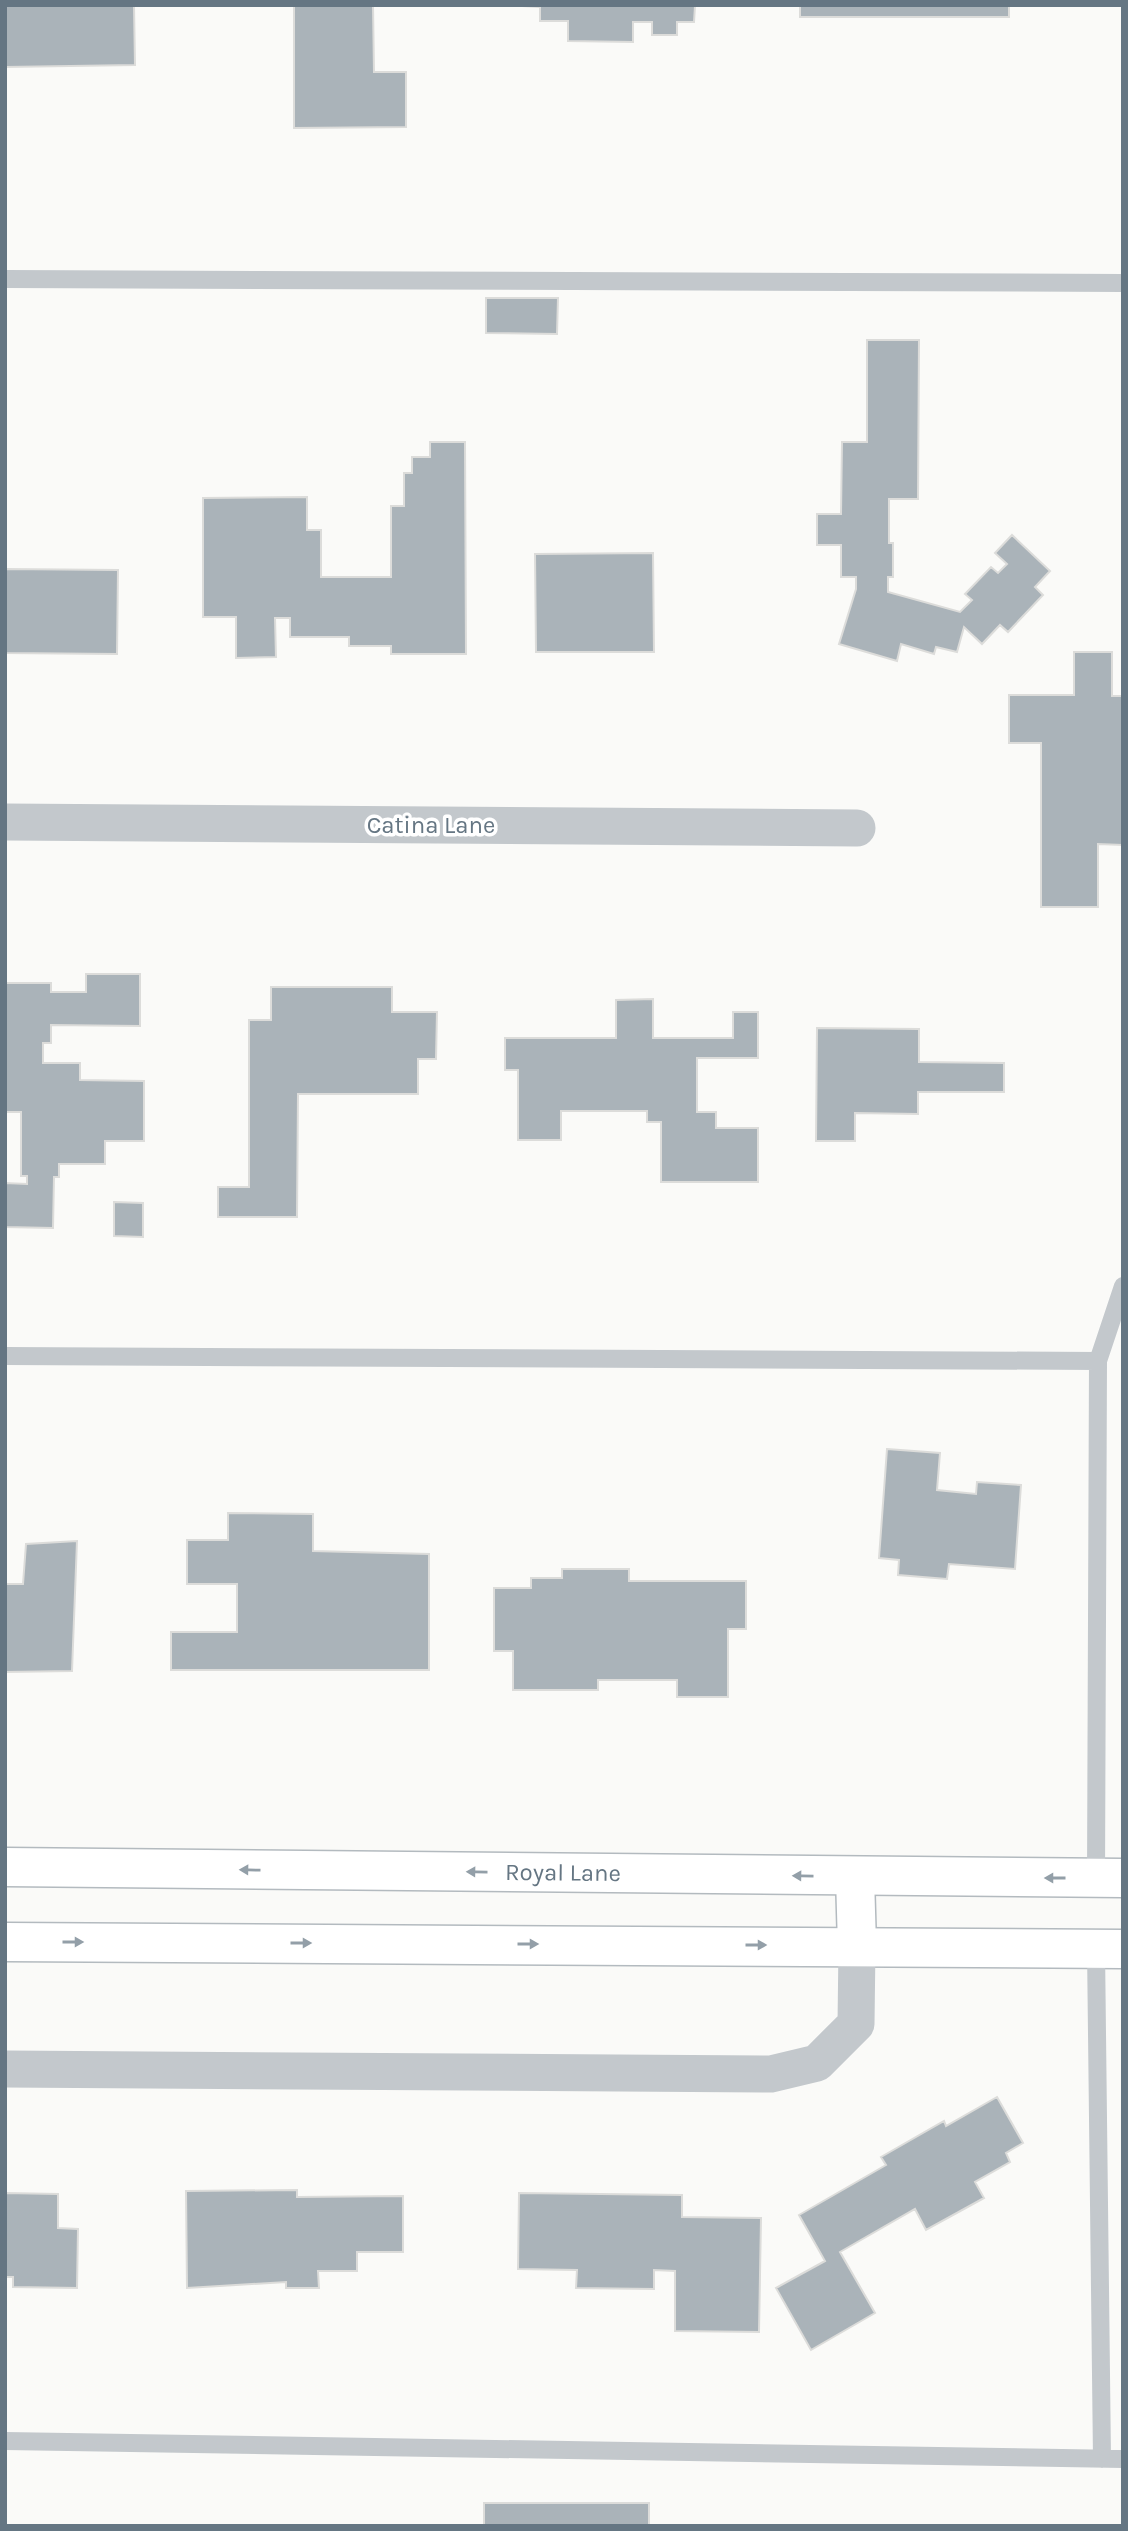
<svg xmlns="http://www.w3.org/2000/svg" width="1128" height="2531" viewBox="0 0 1128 2531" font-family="Karla,sans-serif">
<rect width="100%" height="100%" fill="#fafaf8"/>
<path fill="#aab3b9" stroke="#dcdcda" stroke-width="2" d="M 5,5 L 134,5 L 135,65 L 5,67 Z
M 294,5 L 373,5 L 374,72 L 406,72 L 406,127 L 294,128 Z
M 504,5 L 743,5 L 695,6 L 694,22 L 677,22 L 677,35 L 652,35 L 652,22 L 633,22 L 633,42 L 568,41 L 568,21 L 540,21 L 540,7 Z
M 800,5 L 1009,5 L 1009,17 L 800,17 Z
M 486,298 L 558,298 L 557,334 L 486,333 Z
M 867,340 L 919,340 L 918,499 L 889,499 L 889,543 L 893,543 L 893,577 L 888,577 L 888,592 L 960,612 L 972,600 L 965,594 L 991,567 L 998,573 L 1007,564 L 995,553 L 1012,535 L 1050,571 L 1035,587 L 1043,595 L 1008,632 L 1000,625 L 982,644 L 964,627 L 957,652 L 936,647 L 934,654 L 901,644 L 897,661 L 839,644 L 856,589 L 856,577 L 841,577 L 841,545 L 817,545 L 817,514 L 841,514 L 842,442 L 867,442 Z
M 430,442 L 465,442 L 466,654 L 391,654 L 391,646 L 349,646 L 349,637 L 290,637 L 290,618 L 275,618 L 276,657 L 236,658 L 236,617 L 203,617 L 203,498 L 307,497 L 307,530 L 321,530 L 321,577 L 391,577 L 391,506 L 404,506 L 404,473 L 412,473 L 412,457 L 430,457 Z
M 653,553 L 654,652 L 536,652 L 535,554 Z
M 5,569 L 118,570 L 117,654 L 5,653 Z
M 1074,652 L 1112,652 L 1112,696 L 1123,696 L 1123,845 L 1098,844 L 1098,907 L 1041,907 L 1041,743 L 1009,743 L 1009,695 L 1074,695 Z
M 86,974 L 140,974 L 140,1026 L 51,1025 L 51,1043 L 43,1043 L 43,1063 L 80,1063 L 80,1080 L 144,1081 L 144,1141 L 105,1141 L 105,1164 L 59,1164 L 59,1177 L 54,1177 L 53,1228 L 5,1227 L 5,1183 L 27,1184 L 27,1176 L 21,1176 L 21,1112 L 5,1112 L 5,983 L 51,983 L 51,992 L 86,992 Z
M 271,987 L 392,987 L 392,1012 L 437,1012 L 436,1059 L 418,1059 L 418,1094 L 298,1094 L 297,1217 L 218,1217 L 218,1187 L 249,1187 L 249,1020 L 271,1020 Z
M 653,999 L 653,1038 L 733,1038 L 733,1012 L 758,1012 L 758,1058 L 697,1058 L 697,1112 L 716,1112 L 716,1128 L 758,1128 L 758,1182 L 661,1182 L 661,1122 L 647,1122 L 647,1111 L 561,1111 L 561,1140 L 518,1140 L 518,1070 L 505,1070 L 505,1038 L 616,1038 L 616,1000 Z
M 817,1028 L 919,1029 L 919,1062 L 1004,1063 L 1004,1092 L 918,1092 L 918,1114 L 855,1113 L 855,1141 L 816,1141 Z
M 114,1202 L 143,1203 L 143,1237 L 114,1236 Z
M 887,1449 L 940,1453 L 937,1490 L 976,1494 L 977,1482 L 1021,1485 L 1015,1569 L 949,1564 L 947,1579 L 898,1575 L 899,1560 L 879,1558 Z
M 228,1513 L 313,1514 L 313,1551 L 429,1554 L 429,1670 L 171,1670 L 171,1632 L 237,1632 L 237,1584 L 187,1584 L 187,1540 L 228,1540 Z
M 77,1541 L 72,1671 L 5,1672 L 5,1584 L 23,1584 L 26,1544 Z
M 562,1569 L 629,1569 L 629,1581 L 746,1581 L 746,1629 L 728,1629 L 728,1697 L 677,1697 L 677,1680 L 598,1680 L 598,1690 L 513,1690 L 513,1651 L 494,1651 L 494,1588 L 531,1588 L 531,1578 L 562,1578 Z
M 997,2097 L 1023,2143 L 1006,2153 L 1010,2162 L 975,2182 L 984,2198 L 926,2230 L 915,2209 L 840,2252 L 875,2313 L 811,2350 L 776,2288 L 825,2261 L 799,2215 L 886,2165 L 881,2157 L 944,2121 L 946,2126 Z
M 297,2190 L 297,2197 L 403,2196 L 403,2252 L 357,2252 L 357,2271 L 318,2271 L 319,2288 L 286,2288 L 286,2282 L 187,2288 L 186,2191 Z
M 5,2193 L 58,2194 L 58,2228 L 78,2229 L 77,2288 L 13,2287 L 13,2277 L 5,2277 Z
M 519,2193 L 682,2195 L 682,2217 L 761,2218 L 759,2332 L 675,2331 L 675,2271 L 654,2270 L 654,2289 L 576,2288 L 577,2270 L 518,2269 Z
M 484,2503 L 649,2503 L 649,2526 L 484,2526 Z"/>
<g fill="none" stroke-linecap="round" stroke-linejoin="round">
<g stroke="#b3babf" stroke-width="41">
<g id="secondary">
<path id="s1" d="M 5,1867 L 1123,1878"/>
<path d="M 855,1877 L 857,1946"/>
<path d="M 5,1942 L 1123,1949"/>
</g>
</g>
<path stroke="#c3c8cc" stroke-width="18" d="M 5,279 L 1123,283
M 5,1356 L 1098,1361
M 1096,1878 L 1098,1361 L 1123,1286
M 1096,1948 L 1102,2459
M 5,2441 L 1123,2459"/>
<path stroke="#c3c8cc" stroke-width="37" d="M 5,822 L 857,828
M 5,2069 L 771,2074 L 817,2063 L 856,2024 L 857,1946"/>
<use href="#secondary" stroke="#fff" stroke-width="38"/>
</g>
<defs><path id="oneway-solid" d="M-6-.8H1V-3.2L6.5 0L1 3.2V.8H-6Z" transform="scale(1.75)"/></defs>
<g fill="#939fa8">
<use href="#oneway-solid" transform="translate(250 1870) rotate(-179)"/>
<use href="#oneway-solid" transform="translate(477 1872) rotate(-179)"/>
<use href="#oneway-solid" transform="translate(803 1876) rotate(-179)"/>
<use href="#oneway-solid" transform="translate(1055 1878) rotate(-180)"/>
<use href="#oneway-solid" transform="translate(73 1942)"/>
<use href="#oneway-solid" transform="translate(301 1943)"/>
<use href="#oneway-solid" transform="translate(528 1944)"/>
<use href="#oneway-solid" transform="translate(756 1945)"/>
</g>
<g text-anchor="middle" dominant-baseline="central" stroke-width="7" stroke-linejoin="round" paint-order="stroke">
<g font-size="24" fill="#657683" stroke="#fff">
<text x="431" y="825">Catina Lane</text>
<text stroke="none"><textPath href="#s1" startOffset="558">Royal Lane</textPath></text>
</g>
</g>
<rect width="1128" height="2531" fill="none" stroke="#657683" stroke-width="14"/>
</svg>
